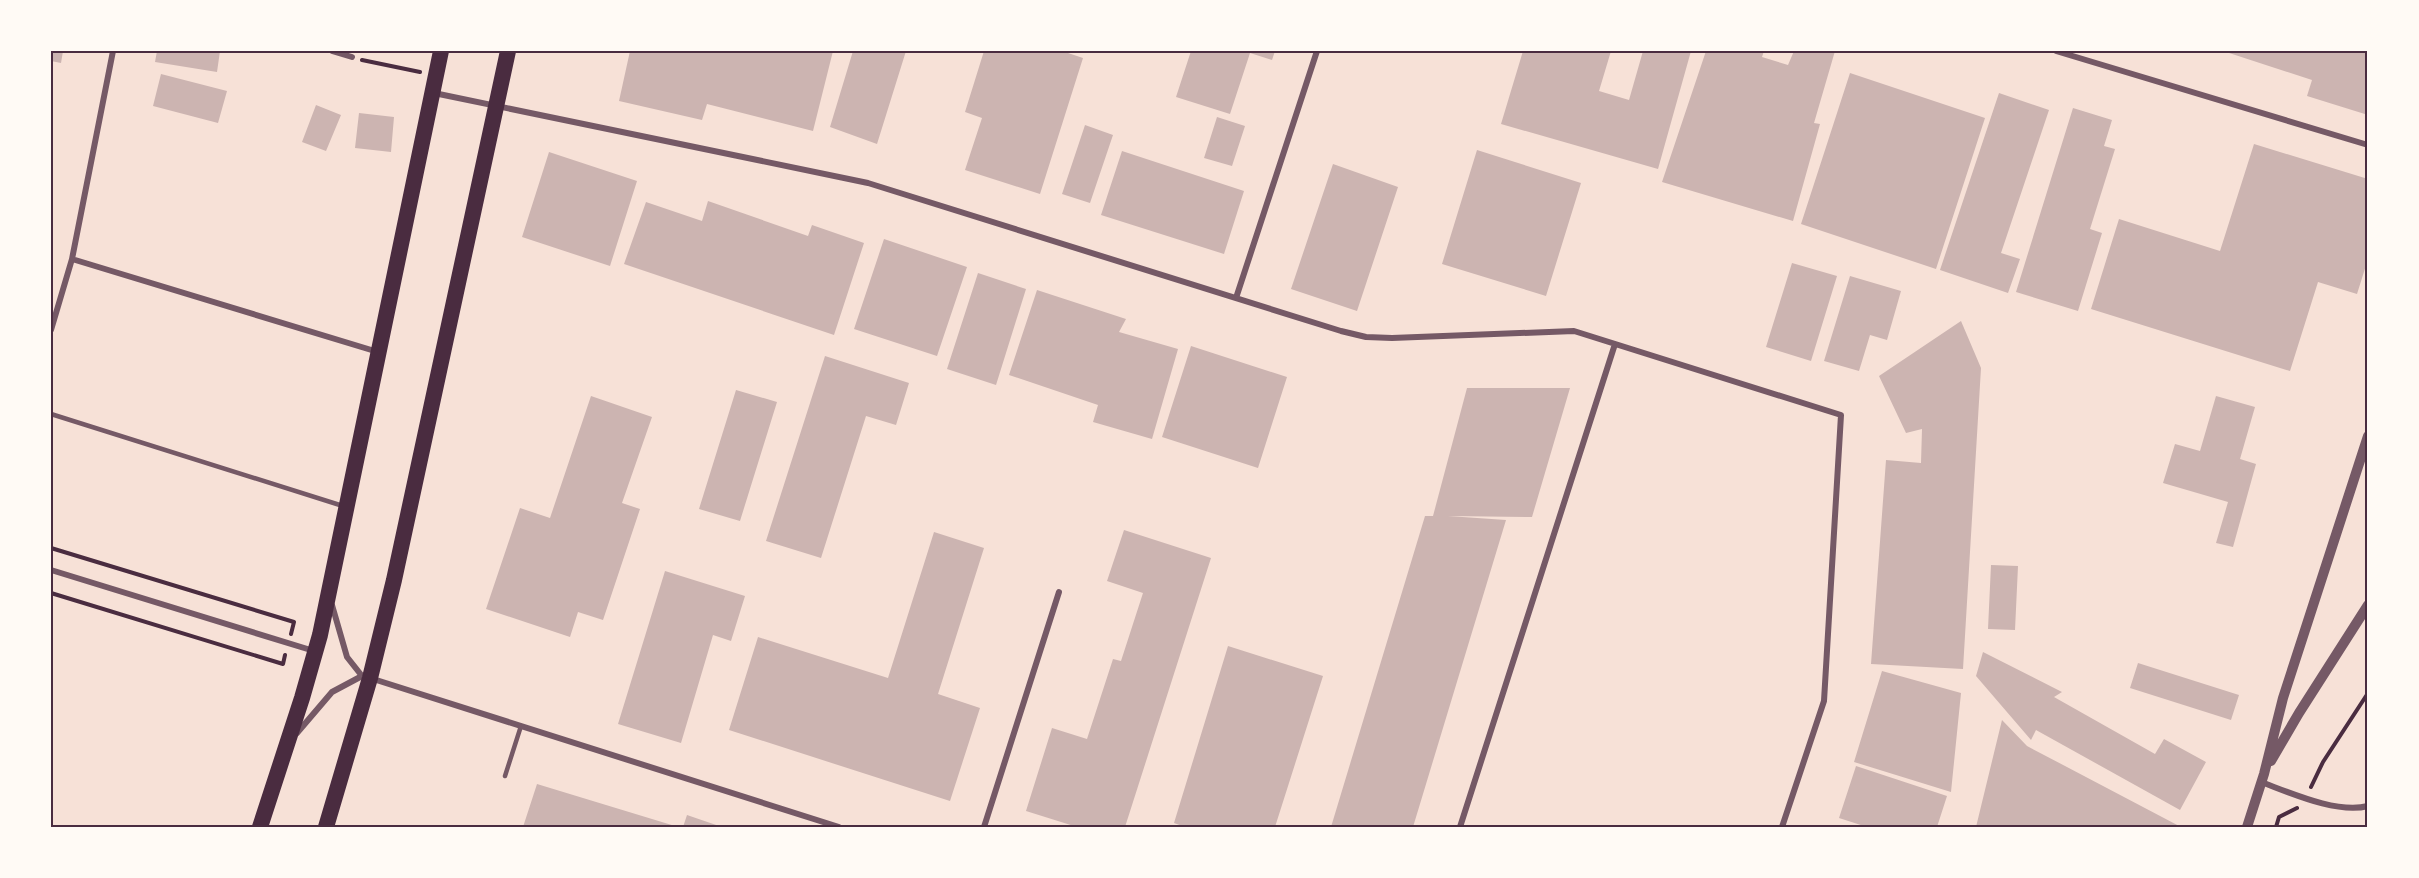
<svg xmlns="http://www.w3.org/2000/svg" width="2419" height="878" viewBox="0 0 2419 878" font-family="Roboto,sans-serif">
<rect width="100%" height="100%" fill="#f7e1d7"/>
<path fill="#ccb4b1" d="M 51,51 L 63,51 L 61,63 L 51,61 Z
M 157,51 L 220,51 L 217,72 L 155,62 Z
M 630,51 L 833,51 L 813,131 L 707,104 L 702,120 L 619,101 Z
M 853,51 L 906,51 L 877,144 L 830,127 Z
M 984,51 L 1062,51 L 1083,58 L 1040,194 L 965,170 L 982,118 L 965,112 Z
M 1191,51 L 1275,51 L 1272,60 L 1250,53 L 1230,114 L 1176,97 Z
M 1523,51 L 1611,51 L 1599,91 L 1629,100 L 1643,51 L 1691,51 L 1658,169 L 1501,124 Z
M 1706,51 L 1764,51 L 1762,57 L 1788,65 L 1794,51 L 1835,51 L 1814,123 L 1820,124 L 1793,221 L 1662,182 Z
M 2223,51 L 2368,51 L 2368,115 L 2307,96 L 2312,80 Z
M 1850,73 L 1985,118 L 1936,269 L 1801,224 Z
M 161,74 L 227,91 L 218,123 L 153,106 Z
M 1999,93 L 2049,110 L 2001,253 L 2020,259 L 2008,293 L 1940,270 Z
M 316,105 L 341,115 L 326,151 L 302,142 Z
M 2073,108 L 2112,120 L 2104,146 L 2115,149 L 2090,229 L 2102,233 L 2078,311 L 2016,292 Z
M 359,113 L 394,117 L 391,152 L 355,148 Z
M 1217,117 L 1245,126 L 1232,166 L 1204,158 Z
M 1085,125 L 1113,135 L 1090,203 L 1062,194 Z
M 2254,144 L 2368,179 L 2368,259 L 2357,294 L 2318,282 L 2290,371 L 2091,309 L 2119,219 L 2220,251 Z
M 1477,150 L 1581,183 L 1546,296 L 1442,264 Z
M 1122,151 L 1244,191 L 1224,254 L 1101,215 Z
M 549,152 L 637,181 L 610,266 L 522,237 Z
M 1333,164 L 1398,187 L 1357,311 L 1291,289 Z
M 708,201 L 808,236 L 812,225 L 864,243 L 834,335 L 624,264 L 646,202 L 702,221 Z
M 884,239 L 967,267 L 937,356 L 854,329 Z
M 1792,263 L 1837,276 L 1811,361 L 1766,347 Z
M 978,273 L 1026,289 L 996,385 L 947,369 Z
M 1850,276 L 1901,291 L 1887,340 L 1870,335 L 1859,371 L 1824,361 Z
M 1037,290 L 1126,319 L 1119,332 L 1178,349 L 1152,439 L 1093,422 L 1098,405 L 1009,375 Z
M 1961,321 L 1981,368 L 1963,669 L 1871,664 L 1886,460 L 1921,463 L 1922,429 L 1906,433 L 1879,376 Z
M 1191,346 L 1287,377 L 1258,468 L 1162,437 Z
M 825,356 L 909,383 L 896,425 L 866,416 L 821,558 L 766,541 Z
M 1467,388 L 1570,388 L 1532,517 L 1448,516 L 1506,520 L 1413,827 L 1331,827 L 1425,516 L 1433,516 Z
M 736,390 L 777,402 L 740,521 L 699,509 Z
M 591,396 L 652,417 L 622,503 L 640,509 L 603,620 L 578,612 L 570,637 L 486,609 L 520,508 L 550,518 Z
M 2216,396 L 2255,407 L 2240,459 L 2256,464 L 2233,547 L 2216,543 L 2228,502 L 2163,483 L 2175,444 L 2200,451 Z
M 1124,530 L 1211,558 L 1125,827 L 1077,827 L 1026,811 L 1052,728 L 1087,739 L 1113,659 L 1121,661 L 1143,593 L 1107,581 Z
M 934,532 L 984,548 L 938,694 L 980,708 L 950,801 L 729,730 L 758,637 L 888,678 Z
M 1991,565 L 2018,566 L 2015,630 L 1988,629 Z
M 665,571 L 745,596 L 731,641 L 713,635 L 681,743 L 618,724 Z
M 1228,646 L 1323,676 L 1275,827 L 1185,827 L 1174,823 Z
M 1983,652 L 2062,692 L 2054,697 L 2155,754 L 2164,739 L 2206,762 L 2180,810 L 2036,730 L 2031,740 L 1976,676 Z
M 2138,663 L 2239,695 L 2231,720 L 2130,688 Z
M 1882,671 L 1961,693 L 1951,792 L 1854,762 Z
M 2002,720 L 2027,746 L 2181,827 L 1976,827 Z
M 1856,766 L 1947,796 L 1937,827 L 1867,827 L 1839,818 Z
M 537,784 L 675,826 L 674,827 L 523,827 Z
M 687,815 L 722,827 L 683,827 Z"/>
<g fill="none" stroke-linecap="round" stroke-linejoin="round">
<path stroke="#4a2c40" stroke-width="4" d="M 362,60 L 420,72
M 51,548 L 294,622 L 291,634
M 51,593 L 283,664 L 285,655
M 2311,787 L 2323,762 L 2368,693
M 2276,827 L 2279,817 L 2297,808"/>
<path stroke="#755966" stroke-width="4.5" d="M 51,414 L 343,506
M 505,776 L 521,726"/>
<path stroke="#755966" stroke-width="6" d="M 332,51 L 352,57
M 2056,51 L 2368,145
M 434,93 L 868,183 L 1341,331 L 1366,337 L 1392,338 L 1574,331 L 1841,415 L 1824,701 L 1782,827
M 72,259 L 378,352
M 1236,298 L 1317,51
M 51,330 L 72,259 L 113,51
M 51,570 L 314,651
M 370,678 L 839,827
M 297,733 L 332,692 L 362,676 L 347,657 L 332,605
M 2261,782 C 2291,793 2337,814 2368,806
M 984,827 L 1059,592
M 1460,827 L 1615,344"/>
<path stroke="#755966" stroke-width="10" d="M 2271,761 L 2299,713 L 2368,605
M 2247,827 L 2264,774 L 2283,698 L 2368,436"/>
<path stroke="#4a2c40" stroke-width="16" d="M 260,827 L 302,698 L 320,635 L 441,51
M 326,827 L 370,678 L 394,580 L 508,51"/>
</g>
<rect width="2419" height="878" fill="none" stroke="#fffaf5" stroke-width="105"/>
<rect x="52" y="52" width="2314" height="774" fill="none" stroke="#4a2c40" stroke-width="2"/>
</svg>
